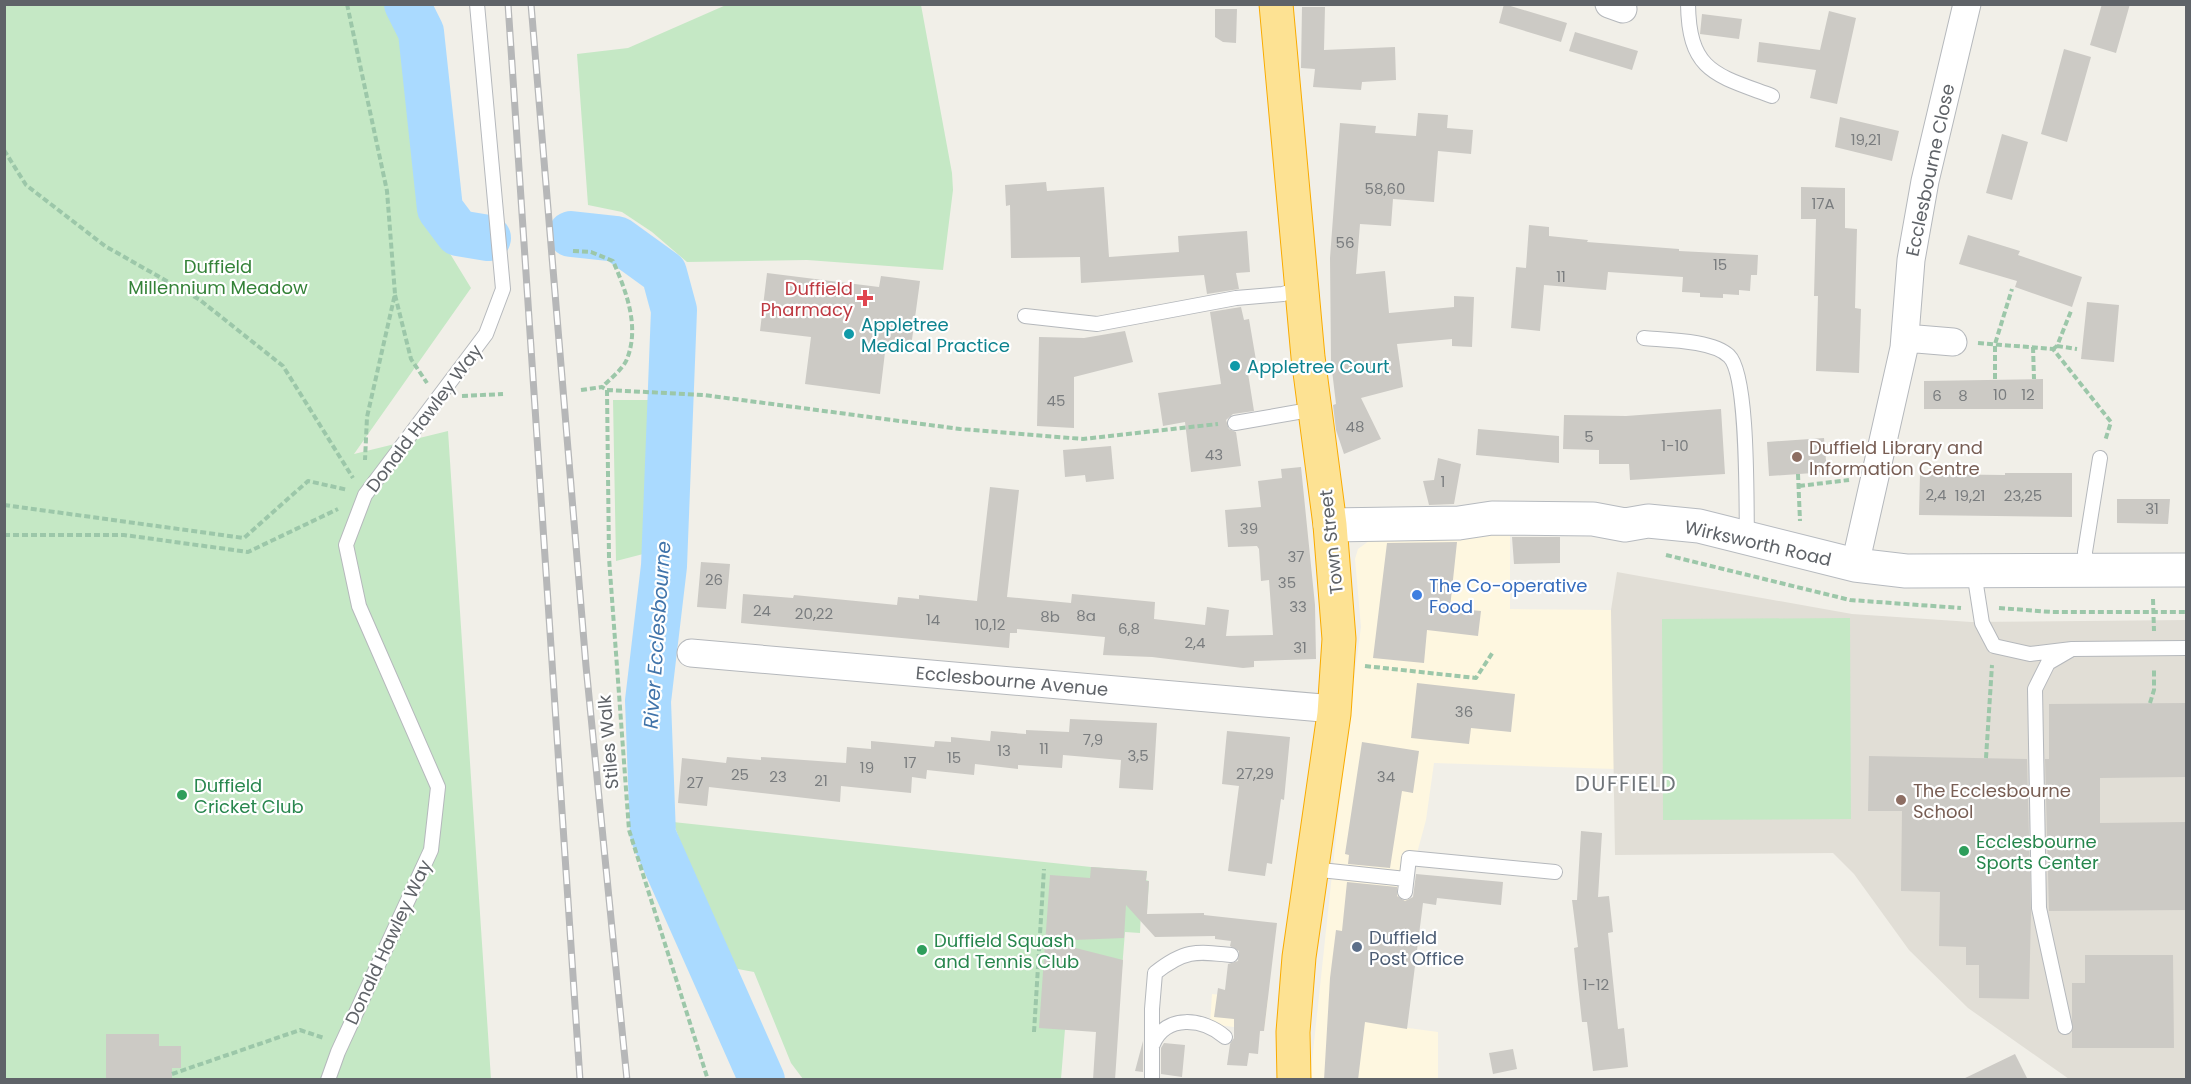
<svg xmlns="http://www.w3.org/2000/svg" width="2191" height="1084" viewBox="0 0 2191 1084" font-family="Poppins,sans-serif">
<rect width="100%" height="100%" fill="#f1efe8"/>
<path fill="#fef7e0" d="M 1510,534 L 1510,609 L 1611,610 L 1615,769 L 1434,763 L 1426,820 L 1413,868 L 1410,902 L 1386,1025 L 1438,1032 L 1438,1079 L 1310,1080 L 1348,725 L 1361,627 L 1355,559 L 1358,549 L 1377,535 Z
M 1212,994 L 1268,1000 L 1264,1031 L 1210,1024 Z"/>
<path fill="#e1ded6" d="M 1617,572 L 1852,614 L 1971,622 L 2186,620 L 2186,1079 L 2069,1079 L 1968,1008 L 1909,950 L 1854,874 L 1833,853 L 1615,855 L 1611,610 Z"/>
<path fill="#c5e8c5" d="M 5,5 L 389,5 L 401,31 L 426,224 L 449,252 L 471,288 L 354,454 L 448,431 L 491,1079 L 5,1080 Z
M 726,5 L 921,5 L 952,173 L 953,190 L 943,270 L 807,260 L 687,262 L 652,232 L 622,212 L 588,205 L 577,54 L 628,48 Z
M 613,400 L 658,400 L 651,552 L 616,561 Z
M 1850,618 L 1851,819 L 1663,820 L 1662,619 Z
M 673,822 L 1091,867 L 1147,871 L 1146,880 L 1149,881 L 1147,910 L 1141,910 L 1140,933 L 1125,932 L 1122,969 L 1065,1029 L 1061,1079 L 803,1079 L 791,1063 L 754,972 L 727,967 Z"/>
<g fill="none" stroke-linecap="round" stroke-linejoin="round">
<path stroke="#aadaff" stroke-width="46" d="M 407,4 L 421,32 L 440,209 L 458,233 L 488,238
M 571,234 L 617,239 L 664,273 L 674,310 L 664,566 L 648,701 L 653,835 L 762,1080"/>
</g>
<path fill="#cccac5" d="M 1504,4 L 1567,23 L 1561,42 L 1499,23 Z
M 2102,4 L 2130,4 L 2116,53 L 2090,45 Z
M 1302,7 L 1325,7 L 1324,50 L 1395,47 L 1396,80 L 1362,82 L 1361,90 L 1313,87 L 1315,69 L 1301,68 Z
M 1215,9 L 1237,9 L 1236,43 L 1223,42 L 1215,37 Z
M 1829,11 L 1856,18 L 1837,104 L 1810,98 L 1816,70 L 1757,62 L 1759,42 L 1820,50 Z
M 1702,14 L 1742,19 L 1739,39 L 1700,34 Z
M 1575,32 L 1638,51 L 1632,70 L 1569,51 Z
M 2064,49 L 2091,57 L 2067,142 L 2041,134 Z
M 1418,113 L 1448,115 L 1447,128 L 1473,130 L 1471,154 L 1438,151 L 1434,202 L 1393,199 L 1391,226 L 1360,224 L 1356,274 L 1385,271 L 1389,313 L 1454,307 L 1454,296 L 1474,297 L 1472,347 L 1452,346 L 1452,339 L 1397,344 L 1403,387 L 1361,398 L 1381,439 L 1344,454 L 1336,430 L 1333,405 L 1336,404 L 1331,362 L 1330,258 L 1340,123 L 1376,126 L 1375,133 L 1416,136 Z
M 1840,117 L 1899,131 L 1892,161 L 1835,147 Z
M 2002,134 L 2028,142 L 2012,200 L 1986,193 Z
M 1046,182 L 1047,191 L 1104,187 L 1109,257 L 1179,252 L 1178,236 L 1247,231 L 1250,272 L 1236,273 L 1239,289 L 1207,294 L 1204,275 L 1081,283 L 1080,257 L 1011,258 L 1010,205 L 1006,206 L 1005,185 Z
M 1801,187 L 1845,188 L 1845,228 L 1857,229 L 1855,308 L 1861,309 L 1859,373 L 1816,371 L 1818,296 L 1814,296 L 1816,219 L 1801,219 Z
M 1529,225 L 1549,227 L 1549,236 L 1588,240 L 1587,242 L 1679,249 L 1679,251 L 1758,255 L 1757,275 L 1751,275 L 1750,291 L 1739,290 L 1739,295 L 1723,294 L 1723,298 L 1700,297 L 1700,293 L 1682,292 L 1683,277 L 1608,272 L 1606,290 L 1544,285 L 1540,331 L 1511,328 L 1516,267 L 1526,268 Z
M 1968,235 L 2020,251 L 2018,255 L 2082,277 L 2072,307 L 2015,287 L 2017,281 L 1959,264 Z
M 767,273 L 879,287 L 881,276 L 920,281 L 911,347 L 886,344 L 880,394 L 805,384 L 811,337 L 760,331 Z
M 2087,302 L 2119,305 L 2114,362 L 2081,359 Z
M 1241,307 L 1244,320 L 1249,319 L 1257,366 L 1247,367 L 1254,411 L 1233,414 L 1226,420 L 1229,429 L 1236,432 L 1241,466 L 1191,472 L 1185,422 L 1163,426 L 1158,393 L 1221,384 L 1210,312 Z
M 1125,331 L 1133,362 L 1074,377 L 1074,428 L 1037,426 L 1039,337 L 1084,338 Z
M 2043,379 L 2043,409 L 1924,409 L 1924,381 Z
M 1721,409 L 1725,474 L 1630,480 L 1629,464 L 1599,464 L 1599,450 L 1563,449 L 1564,415 L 1626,416 Z
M 1478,429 L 1559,436 L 1559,463 L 1476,455 Z
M 1824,438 L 1827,472 L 1769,476 L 1767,442 Z
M 1111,446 L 1114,479 L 1086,482 L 1085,475 L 1065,477 L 1063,450 Z
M 1438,458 L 1461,464 L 1454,504 L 1429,505 L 1423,481 L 1434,480 Z
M 1301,467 L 1315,605 L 1316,659 L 1254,661 L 1254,667 L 1243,668 L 1152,657 L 1103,655 L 1105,637 L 1017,629 L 1017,633 L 1010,633 L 1009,648 L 741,623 L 743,594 L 793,598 L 794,595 L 897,605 L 898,597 L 919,599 L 919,595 L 977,601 L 990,487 L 1019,490 L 1007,597 L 1071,603 L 1072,594 L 1155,602 L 1154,619 L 1205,625 L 1207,607 L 1229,610 L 1226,636 L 1273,635 L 1269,580 L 1261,581 L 1259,549 L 1257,546 L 1228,547 L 1225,510 L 1261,507 L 1258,481 L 1282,478 L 1281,469 Z
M 2005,473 L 2072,473 L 2072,517 L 1919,515 L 1920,474 L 2005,475 Z
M 2117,499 L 2170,499 L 2168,524 L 2117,523 Z
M 1512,537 L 1560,537 L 1560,563 L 1514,564 Z
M 1457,542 L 1450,608 L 1481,611 L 1478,636 L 1427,630 L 1424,663 L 1373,658 L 1387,543 Z
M 701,562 L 730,564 L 726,609 L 697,607 Z
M 1417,683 L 1515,694 L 1511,732 L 1471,728 L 1469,744 L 1411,738 Z
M 2187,703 L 2187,777 L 2100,778 L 2100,823 L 2187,822 L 2187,910 L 2049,911 L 2045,759 L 2049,759 L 2049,704 Z
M 1070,719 L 1157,723 L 1153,790 L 1119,788 L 1121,760 L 1063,755 L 1062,768 L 1018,765 L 1018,769 L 975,764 L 974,775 L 927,770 L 926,779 L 912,777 L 911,793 L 841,786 L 840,802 L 709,787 L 707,806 L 678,803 L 682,758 L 726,763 L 727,757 L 761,760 L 761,757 L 846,763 L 847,747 L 871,749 L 871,741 L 934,747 L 935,741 L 951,742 L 951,737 L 990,741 L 991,731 L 1026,734 L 1026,730 L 1069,732 Z
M 1227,731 L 1290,737 L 1284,800 L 1281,799 L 1272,864 L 1267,863 L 1265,876 L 1228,871 L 1239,786 L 1222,784 Z
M 1362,742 L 1419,751 L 1413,793 L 1402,791 L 1390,868 L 1348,864 L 1349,855 L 1345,854 Z
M 1869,756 L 2027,759 L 2031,913 L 2029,999 L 1979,998 L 1979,965 L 1966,965 L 1966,947 L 1939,946 L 1940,892 L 1901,891 L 1902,811 L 1868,811 Z
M 1581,831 L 1602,833 L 1598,897 L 1609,896 L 1613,932 L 1608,933 L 1618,1029 L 1624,1028 L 1628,1067 L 1593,1071 L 1587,1022 L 1582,1022 L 1574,948 L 1578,947 L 1572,900 L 1577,900 Z
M 1091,867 L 1147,871 L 1146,881 L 1149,881 L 1147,914 L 1204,913 L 1204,915 L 1277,923 L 1264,1031 L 1260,1031 L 1258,1054 L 1249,1053 L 1247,1066 L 1227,1065 L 1230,1044 L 1234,1038 L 1234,1019 L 1214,1017 L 1218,988 L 1225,990 L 1228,964 L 1238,961 L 1239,951 L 1230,946 L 1231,941 L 1215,939 L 1215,936 L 1155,937 L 1126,905 L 1124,938 L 1048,941 L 1123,960 L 1115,1080 L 1093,1080 L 1096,1032 L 1039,1028 L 1050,875 L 1090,878 Z
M 1416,874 L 1503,882 L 1501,905 L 1437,898 L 1436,905 L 1423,903 L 1407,1029 L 1365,1022 L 1358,1080 L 1324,1080 L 1330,978 L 1336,930 L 1342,931 L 1347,882 L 1397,887 L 1397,896 L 1405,901 L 1413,897 Z
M 2085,955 L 2173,955 L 2174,1048 L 2072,1048 L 2072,983 L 2085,983 Z
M 106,1034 L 159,1034 L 159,1046 L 181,1046 L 181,1068 L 172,1068 L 172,1080 L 106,1080 Z
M 1143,1041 L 1143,1072 L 1135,1071 Z
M 1164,1043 L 1185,1045 L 1182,1077 L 1161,1074 L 1161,1048 Z
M 1513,1049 L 1517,1069 L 1493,1074 L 1489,1053 Z
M 2015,1054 L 2028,1080 L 1961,1080 Z"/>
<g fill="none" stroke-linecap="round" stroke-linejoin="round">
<g stroke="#b5b8bc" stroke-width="16">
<path id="lane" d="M 1688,4 C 1689,72 1716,75 1772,96
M 1025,316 L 1097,324 L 1236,298 L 1283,294 L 1301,288
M 1644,338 C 1666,340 1713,340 1729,356 C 1749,375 1746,507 1747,538
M 1235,423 L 1315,409
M 1974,572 L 1982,623 L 1994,646 L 2030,654 L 2072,649 L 2186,648
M 2086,572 L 2085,552 L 2100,458
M 1311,869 L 1406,879
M 1405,892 L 1409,858 L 1555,872
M 2065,1027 L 2039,908 L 2035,689 L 2048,663 L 2072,649
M 1153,1044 C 1166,1014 1203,1018 1225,1037
M 328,1080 L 338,1052 L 431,850 L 438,787 L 359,606 L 346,545 L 365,495 L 486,334 L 503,289 L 477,4
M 1152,1080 L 1152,1009 L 1155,973 C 1184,950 1195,951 1231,955"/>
</g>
<g stroke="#b5b8bc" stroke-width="29">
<path id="street" d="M 1609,4 L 1623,9
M 1905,338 L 1953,342
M 1855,565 L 1904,348 L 1911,260 L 1925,181 L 1967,4
M 691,653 L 1334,709"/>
</g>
<g stroke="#b6babf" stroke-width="35">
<path id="secondary" d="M 1330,525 L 1459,523 L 1492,518 L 1593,519 L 1625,525 L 1648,521 L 1699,526 L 1855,565 L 1906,571 L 2186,570"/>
</g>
<g stroke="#f9ab00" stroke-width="35">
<path id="highway" d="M 1276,4 L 1308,357 L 1330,525 L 1339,639 L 1334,714 L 1299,957 L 1293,1032 L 1294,1080"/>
</g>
<path stroke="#9cc7a9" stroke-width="4" stroke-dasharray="6 3" stroke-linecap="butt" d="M 347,4 L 387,191 L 395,294 L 367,417 L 365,460
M 4,150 L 26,185 L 105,246 L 200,300 L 283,366 L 353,478
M 573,251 L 591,252 L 613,261 C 626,291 640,326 627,359 C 623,369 610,379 602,387
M 395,295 L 411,359 L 427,383
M 1978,343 L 2053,349 L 2111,422 L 2105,441
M 2057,346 L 2077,349
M 2033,347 L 2034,379
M 2053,349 L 2057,346 L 2071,311
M 1995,379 L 1995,344 L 2012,289
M 581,390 L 602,387 L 607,390 L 704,395 L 960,429 L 1083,439 L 1218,424
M 607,390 L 609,558 L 629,830 L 708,1080
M 462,396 L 503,394
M 1798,474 L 1800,521
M 1799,486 L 1849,480
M 4,505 L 244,538 L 308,481 L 348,490
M 4,535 L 124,535 L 248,552 L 338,509
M 1666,555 L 1850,600 L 1961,608
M 2153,599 L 2154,631
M 1999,608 L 2052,612 L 2186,612
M 1365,666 L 1476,678 L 1493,652
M 2150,703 L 2154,690 L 2154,668
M 1986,758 L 1992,665
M 1034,1032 L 1044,869
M 172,1074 L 300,1030 L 324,1038"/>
<use href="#lane" stroke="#fff" stroke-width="14"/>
<use href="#street" stroke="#fff" stroke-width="27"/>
<use href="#secondary" stroke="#fff" stroke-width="33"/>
<use href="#highway" stroke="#fde293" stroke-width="33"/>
<g stroke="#b6b7b8" stroke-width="7">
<path id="rail" d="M 508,4 L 580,1080
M 531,4 L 586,666 L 627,1080"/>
</g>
<use href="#rail" stroke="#fff" stroke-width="4.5" stroke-dasharray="14" stroke-linecap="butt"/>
</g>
<path fill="#e0444e" stroke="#fff" stroke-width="2" d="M862 289h6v6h6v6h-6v6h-6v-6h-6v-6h6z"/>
<g fill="#0f9aa8" stroke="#fff" stroke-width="2">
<circle cx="849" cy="334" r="6"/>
<circle cx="1235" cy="366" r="6"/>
</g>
<g fill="#8d6e63" stroke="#fff" stroke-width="2">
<circle cx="1797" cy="457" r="6"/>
<circle cx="1901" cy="800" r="6"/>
</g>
<circle fill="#3f7fe0" stroke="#fff" stroke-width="2" cx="1417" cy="595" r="6"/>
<g fill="#2e9e5b" stroke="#fff" stroke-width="2">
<circle cx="182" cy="795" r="6"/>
<circle cx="1964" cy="851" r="6"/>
<circle cx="922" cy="950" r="6"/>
</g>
<circle fill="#5c6f8a" stroke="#fff" stroke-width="2" cx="1357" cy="947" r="6"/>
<g text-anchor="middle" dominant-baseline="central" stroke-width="4.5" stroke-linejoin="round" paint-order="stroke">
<g font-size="15" fill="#7a7d7f">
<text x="1866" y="139">19,21</text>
<text x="1385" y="188">58,60</text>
<text x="1823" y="203">17A</text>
<text x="1345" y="242">56</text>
<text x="1720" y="264">15</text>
<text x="1561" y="276">11</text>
<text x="2000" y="394">10</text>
<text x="2028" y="394">12</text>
<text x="1937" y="395">6</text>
<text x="1963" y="395">8</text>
<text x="1056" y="400">45</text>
<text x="1355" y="426">48</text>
<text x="1589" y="436">5</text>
<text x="1675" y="445">1-10</text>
<text x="1214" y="454">43</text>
<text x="1443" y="481">1</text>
<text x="1936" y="494">2,4</text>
<text x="1970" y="495">19,21</text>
<text x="2023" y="495">23,25</text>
<text x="2152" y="508">31</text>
<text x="1249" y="528">39</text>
<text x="1296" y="556">37</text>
<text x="714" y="579">26</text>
<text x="1287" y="582">35</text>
<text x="1298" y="606">33</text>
<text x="762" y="610">24</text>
<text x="814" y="613">20,22</text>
<text x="1086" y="615">8a</text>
<text x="1050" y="616">8b</text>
<text x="933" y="619">14</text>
<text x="990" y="624">10,12</text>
<text x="1129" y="628">6,8</text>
<text x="1195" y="642">2,4</text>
<text x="1300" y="647">31</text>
<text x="1464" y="711">36</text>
<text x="1093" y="739">7,9</text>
<text x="1044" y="748">11</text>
<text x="1004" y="750">13</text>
<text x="1138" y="755">3,5</text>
<text x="954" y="757">15</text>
<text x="910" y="762">17</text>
<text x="867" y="767">19</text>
<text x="1255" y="773">27,29</text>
<text x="740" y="774">25</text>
<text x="778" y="776">23</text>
<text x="1386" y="776">34</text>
<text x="821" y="780">21</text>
<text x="695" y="782">27</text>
<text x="1596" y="984">1-12</text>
</g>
<g font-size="18" fill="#5f6368" stroke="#fff">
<text transform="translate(1930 170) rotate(-78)">Ecclesbourne Close</text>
<text transform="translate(424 418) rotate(-53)">Donald Hawley Way</text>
<text transform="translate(1331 542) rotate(-96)">Town Street</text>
<text transform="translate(1758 543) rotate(13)">Wirksworth Road</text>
<text transform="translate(1012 681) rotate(5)">Ecclesbourne Avenue</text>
<text transform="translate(608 742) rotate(-95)">Stiles Walk</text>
<text transform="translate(388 942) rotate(-65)">Donald Hawley Way</text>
</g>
<g font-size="18" fill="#348238" stroke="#fff">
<text x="218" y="266">Duffield<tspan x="218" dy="21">Millennium Meadow</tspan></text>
</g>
<g font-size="18" fill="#be3a42" stroke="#fff" text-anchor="end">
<text x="853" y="288">Duffield<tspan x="853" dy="21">Pharmacy</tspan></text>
</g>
<g font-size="18" fill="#0d838f" stroke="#fff" text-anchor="start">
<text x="861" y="324">Appletree<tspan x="861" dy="21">Medical Practice</tspan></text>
<text x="1247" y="366">Appletree Court</text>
</g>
<g font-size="18" fill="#785e54" stroke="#fff" text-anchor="start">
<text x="1809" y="447">Duffield Library and<tspan x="1809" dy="21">Information Centre</tspan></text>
<text x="1913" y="790">The Ecclesbourne<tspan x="1913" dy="21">School</tspan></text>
</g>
<g font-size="18" fill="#366cbe" stroke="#fff" text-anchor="start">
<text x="1429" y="585">The Co-operative<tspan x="1429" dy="21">Food</tspan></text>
</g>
<g font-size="18" fill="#27864d" stroke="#fff" text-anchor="start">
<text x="194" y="785">Duffield<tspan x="194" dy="21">Cricket Club</tspan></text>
<text x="1976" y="841">Ecclesbourne<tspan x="1976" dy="21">Sports Center</tspan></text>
<text x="934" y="940">Duffield Squash<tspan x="934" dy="21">and Tennis Club</tspan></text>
</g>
<g font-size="18" fill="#4e5e75" stroke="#fff" text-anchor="start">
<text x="1369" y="937">Duffield<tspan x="1369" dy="21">Post Office</tspan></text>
</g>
<g font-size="20" font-style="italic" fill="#4174aa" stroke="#fff">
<text transform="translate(657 635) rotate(-86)">River Ecclesbourne</text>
</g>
<g font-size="21" letter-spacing="1.5" fill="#70757a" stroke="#fff">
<text x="1626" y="783">DUFFIELD</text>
</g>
</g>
<rect width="2191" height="1084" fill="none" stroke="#5f6368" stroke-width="12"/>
</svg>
